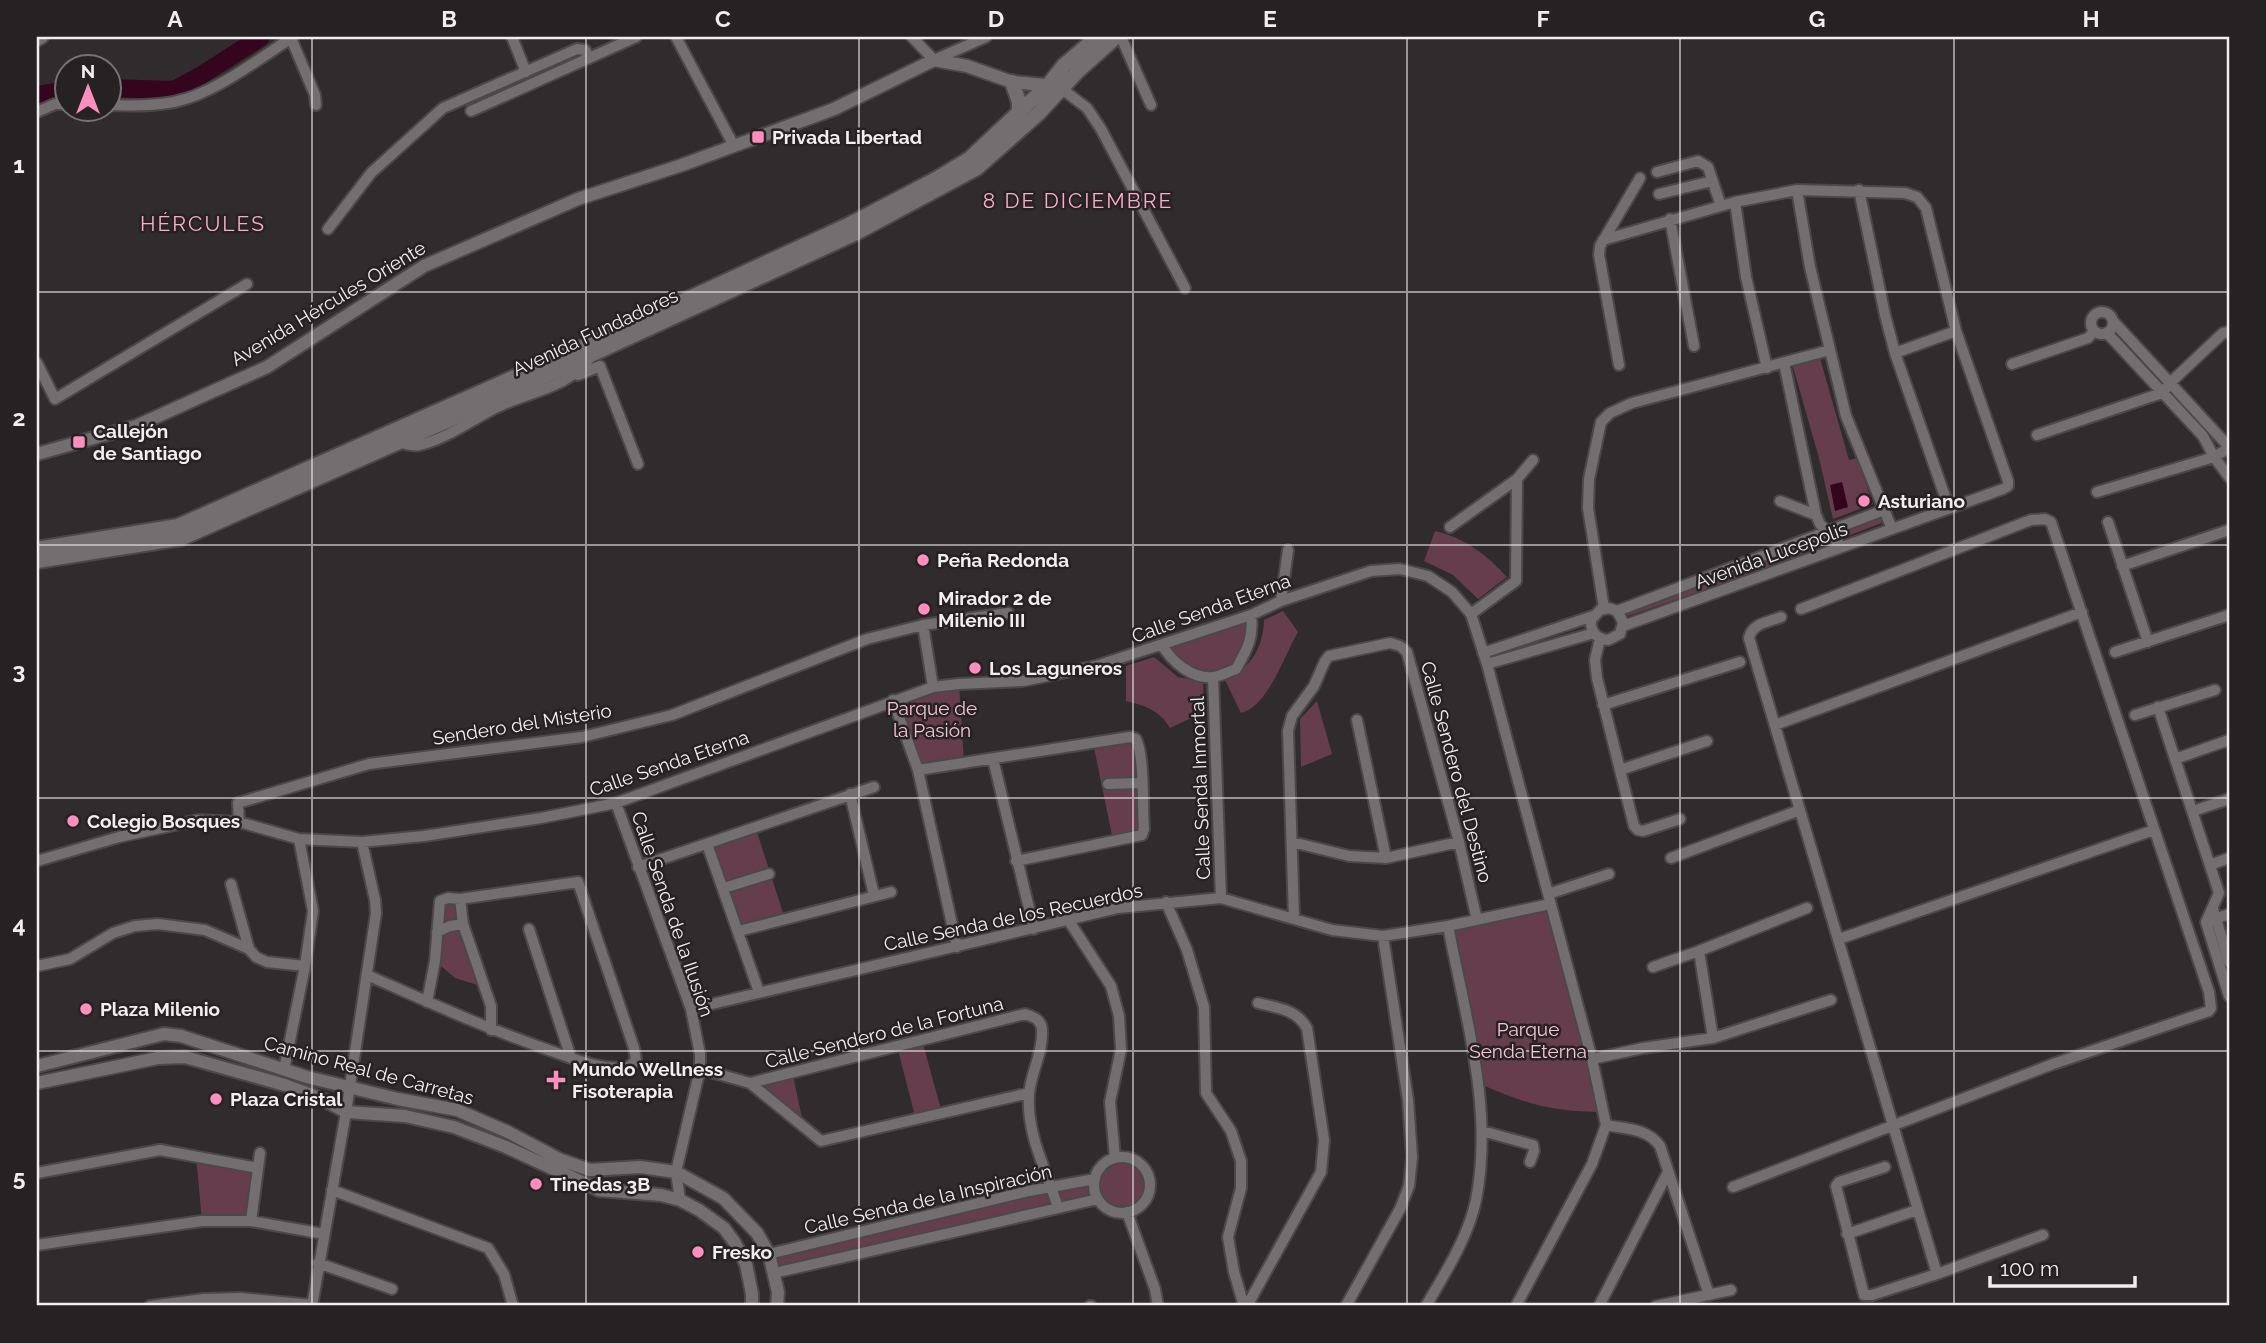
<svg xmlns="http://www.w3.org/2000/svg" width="2266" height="1343" viewBox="0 0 2266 1343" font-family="Raleway,sans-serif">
<rect width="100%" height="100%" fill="#302b2d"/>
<path fill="#653d4d" d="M 1820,358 L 1849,460 L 1857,458 L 1873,504 L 1833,519 L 1819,458 L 1793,367 Z
M 1881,518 L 1882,523 L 1871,527 L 1739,578 L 1628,616 L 1626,610 L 1763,563 Z
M 1435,531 C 1465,538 1487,555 1507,577 L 1478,599 L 1453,575 L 1424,561 Z
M 1283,611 L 1298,632 C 1285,654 1268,707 1241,713 L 1225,680 C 1251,667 1263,649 1264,620 Z
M 1251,615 L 1236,669 C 1195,683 1190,674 1162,645 Z
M 1154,657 L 1178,677 L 1203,682 L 1204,712 L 1170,728 C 1159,710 1146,706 1126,701 L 1126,666 Z
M 959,684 L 964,762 L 918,770 L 893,700 Z
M 1317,701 L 1332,754 L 1301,767 L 1300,719 Z
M 1133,738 L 1144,829 L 1113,840 L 1093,743 Z
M 757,832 L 784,916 L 740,927 L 711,848 Z
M 460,899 L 484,987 L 455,978 L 435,961 L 438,907 Z
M 1550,904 L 1603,1112 C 1551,1112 1526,1104 1478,1083 L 1448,926 Z
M 922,1040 L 942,1113 L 916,1120 L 897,1046 Z
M 792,1071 L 804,1127 L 750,1083 Z
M 196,1156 L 258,1168 L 251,1221 L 202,1221 Z
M 1115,1158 C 1180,1156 1140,1245 1098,1200 L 774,1273 L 769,1254 L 1095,1179 L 1103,1165 Z"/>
<path fill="#34051c" d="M 1842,482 L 1848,507 L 1835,511 L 1830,485 Z"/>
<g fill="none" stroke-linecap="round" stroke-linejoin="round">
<path stroke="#34051c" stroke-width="18" d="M 108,88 L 174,90 L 200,76 L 261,37
M 37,95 L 66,90"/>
<g stroke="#4c4849" stroke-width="14">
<path id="minor" d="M 512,37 L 526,72
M 676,37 L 734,146
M 912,37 L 934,60 L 986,37
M 1121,37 L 1151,105
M 291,38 L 315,95 L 316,105
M 1062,89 L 1087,108 L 1101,129 L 1185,288
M 108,105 C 130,106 152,106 174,102 C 215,94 258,59 293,37
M 471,111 L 636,37
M 37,112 L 55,104 L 66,104
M 1657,172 L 1698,161 L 1708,167 L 1721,206
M 1797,190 L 1810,267 L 1846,416 L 1892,529
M 1859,190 L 1885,315 L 1895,353 L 1949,508
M 1659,194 L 1712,181
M 1735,202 L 1746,277 L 1767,368
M 1670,219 L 1694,346
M 328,229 L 371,173 L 443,108 L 577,49 L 585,50 L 589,58
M 1603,240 L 1735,202 L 1797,190 L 1905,193 L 1917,197 L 1926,208 L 1956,331 L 2008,481 L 2008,486 L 2003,489 L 1623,626
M2091 323a11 11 0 1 1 22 0a11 11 0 1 1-22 0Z
M 2113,321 L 2229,447
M 2107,333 L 2203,436 L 2214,457 L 2229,477
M 1895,353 L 1956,331
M 37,363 L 55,399 L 247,284
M 1784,363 L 1816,515 L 1820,524 L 1842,547
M 2012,364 L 2088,338 L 2094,331
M 1619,365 L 1599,255 L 1600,246 L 1640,178
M 578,375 L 600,366 L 638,464
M 2037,435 L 2162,393 L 2171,382 L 2223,333 L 2229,332
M 399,442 C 406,444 413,447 420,445 C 447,438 469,422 493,409 C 526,392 569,389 591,356
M 2097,492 L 2214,457 L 2229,448
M 1780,501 L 1816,515
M 2108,522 L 2148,642
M 1450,527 L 1517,479 L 1533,460
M 2122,566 L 2229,530
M 1281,601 L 1288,550
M 1604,608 L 1588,508 L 1589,479 L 1601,422 L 1610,413 L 1632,403 L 1830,350
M 1617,611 L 1623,622 L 1620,634 L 1608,640 C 1597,639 1590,632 1591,620 L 1600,610 L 1609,608 L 1617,611 L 1884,510
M 1471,614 L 1516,581 L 1517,479
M 1781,617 C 1769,622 1752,623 1749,638 L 1937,1274
M 923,625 L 933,687
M 1600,638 L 1595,660 L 1597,678 L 1634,826 L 1638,830 L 1643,831 L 1680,819
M 1162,645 C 1172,662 1193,680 1214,677 C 1221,676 1230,671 1236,669 C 1247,650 1254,637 1251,615
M 2115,652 L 2229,615
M 1483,653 L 1593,616
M 1487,664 L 1594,633
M 1213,677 L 1221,898
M 893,700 L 918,770 L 957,947
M 1603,705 L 1740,662
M 2158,707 L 2219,893 L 2206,922 L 2229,996
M 2135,715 L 2215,690
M 1357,720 L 1386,858
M 1775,725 L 2082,612
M 993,759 L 1034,929
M 2175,759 L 2229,740
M 918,770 L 1130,737 L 1136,739 C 1145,758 1142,807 1144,829 L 1142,835 L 1016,861
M 1620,770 L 1707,741
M 1108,784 L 1141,783
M 850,794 L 874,895
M 616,803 L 691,1009 L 700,1054 L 700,1069 L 676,1172 L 680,1200
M 2193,811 L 2229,799
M 239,822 L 238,803 L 369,764 L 582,737 L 672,715 L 867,639 L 923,625 L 1008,613
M 1292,842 L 1349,856 L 1386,858 L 1459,842
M 707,844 L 759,992
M 1671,858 L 1800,810
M 37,861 L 119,837 L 198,820 L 239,822 L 299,839 L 362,842 L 424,836 L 541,818 L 616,803 L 933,687 L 959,684 L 1023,681 L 1096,666 L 1251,615 L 1281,601 L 1371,571 L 1400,569 L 1428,576 L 1452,592 L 1471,614 L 1487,664 L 1592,1059 L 1606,1125 L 1592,1164 L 1516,1306
M 2210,865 L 2229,858
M 638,867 L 874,787
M 231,884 L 249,949
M 724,888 L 769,874
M 1548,894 L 1609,874
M 460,899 L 463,924 L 491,1006 L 491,1030
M 1166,902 L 1187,950 L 1204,1007 L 1206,1093 L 1231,1131 L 1241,1161 L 1241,1188 L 1228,1237 L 1234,1272 L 1244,1306
M 2213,909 L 2229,962
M 1294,918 L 1288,731 L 1292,716 L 1314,686 L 1325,661 L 1329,656 L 1390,643 L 1400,646 L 1407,652 L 1459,842 L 1477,920
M 1069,921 L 1111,986 L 1119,1016 L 1121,1049 L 1110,1102 L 1115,1158
M 2209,921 L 2229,914
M 529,929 L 571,1058
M 739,931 L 891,892
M 437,932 L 450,926 L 463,924
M 1839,939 L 2154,830
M 1699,951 L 1713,1038
M 37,966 L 70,959 L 113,933 L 135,926 L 158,924 L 205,930 L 249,949 L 256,957 L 267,962 L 305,966
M 1653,967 L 1699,951 L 1807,908
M 367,975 C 426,1001 485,1028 546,1049 C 571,1058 602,1071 629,1067 L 636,1060 L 634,1048 L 578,882 L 460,899 L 448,898 L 440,901 L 435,961 L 427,1002
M 691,1009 L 1118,908 L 1221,898 L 1332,930 L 1383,936 L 1448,926 L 1550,904
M 1592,1059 L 1643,1048 L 1713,1038 L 1831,1000
M 700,1069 L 750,1083 L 821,1141 L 1029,1093
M 284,1070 L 305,966 L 313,911 L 299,839
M 750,1083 L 1025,1014 C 1034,1017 1042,1020 1042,1031 C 1043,1053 1031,1072 1029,1094 C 1026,1134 1047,1171 1058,1208
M 1606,1125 C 1626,1129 1647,1128 1660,1146 L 1709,1295
M 1482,1131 L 1533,1145 L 1534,1151 L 1530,1162
M1094 1185a28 28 0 1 1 56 0a28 28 0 1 1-56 0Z
M 1885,1167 L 1839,1182 L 1836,1186 L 1864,1295 L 1872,1295 L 1937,1274 L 2043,1235
M 37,1173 L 160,1150 L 258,1168
M 1733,1187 L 2053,1064 L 2209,1011 L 2211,1008 L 2209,992 L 2051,522 L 2045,519 L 2031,520 L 1801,609
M 332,1190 L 488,1248 L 504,1274 L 513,1306
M 1127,1212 L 1155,1289 L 1158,1306
M 251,1221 L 260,1153
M 1847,1234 L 1917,1210
M 37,1245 L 202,1221 L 251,1221 L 324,1234
M 769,1254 L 1029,1191 L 1095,1179
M 318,1263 L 392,1289
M 774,1273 L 1098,1199
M 150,1306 L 204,1299 L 240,1298 L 312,1305
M 312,1306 L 346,1112 L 376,913 L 375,900 L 362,842
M 1090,1306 L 1091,1306
M 1247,1306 L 1321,1172 L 1324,1140 L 1307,1028 C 1296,1009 1278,1008 1258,1003
M 1346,1306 L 1400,1209 L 1409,1186 L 1412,1157 L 1408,1100 L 1383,936
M 1426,1306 C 1445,1273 1468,1238 1476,1200 C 1494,1110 1465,1015 1448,926
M 1599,1306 L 1668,1172
M 1656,1306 L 1731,1290"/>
</g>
<g stroke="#4c4849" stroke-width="16">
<path id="tertiary" d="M 37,40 L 42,37
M 37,454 L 136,426 L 267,367 L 424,266 L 578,199 L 682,165 L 834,109 L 934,60 L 967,66 L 1012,82 L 1055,86
M 37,1066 L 164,1034 L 181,1036 L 307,1077 L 398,1099 L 457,1110 L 508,1132 L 561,1160 L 590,1170 L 640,1167 L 676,1172 L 723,1198 L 757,1233 L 769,1254 L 778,1292 L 777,1306
M 37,1083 L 158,1058 L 185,1057 L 285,1085 L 320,1098 L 346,1112 L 405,1116 L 454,1127 L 506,1147 L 599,1190 L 661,1195 L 680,1200 L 699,1210 L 724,1228 L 735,1243 L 746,1264 L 752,1294 L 752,1306"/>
</g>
<g stroke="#4c4849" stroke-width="18">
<path id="secondary" d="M 1012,82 L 1019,102 L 1019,113
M 37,549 L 178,526 L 596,341 L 850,224 L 936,179 L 969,159 L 1049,84 L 1064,65 L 1097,37
M 37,561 L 182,538 L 467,412 L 854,234 L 977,168 L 1039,113 L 1078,71 L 1116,37"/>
</g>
<use href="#minor" stroke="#736e70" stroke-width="10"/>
<use href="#tertiary" stroke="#736e70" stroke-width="12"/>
<use href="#secondary" stroke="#736e70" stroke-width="14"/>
</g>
<path fill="none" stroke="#f1eeef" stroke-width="2" stroke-opacity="0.55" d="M 312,37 L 312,1306M 586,37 L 586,1306M 859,37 L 859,1306M 1133,37 L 1133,1306M 1407,37 L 1407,1306M 1680,37 L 1680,1306M 1954,37 L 1954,1306M 37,292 L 2229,292M 37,545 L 2229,545M 37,798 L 2229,798M 37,1051 L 2229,1051"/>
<g fill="#fe8ebd" stroke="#262223" stroke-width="2.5">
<rect x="751" y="130" width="14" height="14" rx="3.5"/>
<rect x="72" y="435" width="14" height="14" rx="3.5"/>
<circle cx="1864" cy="501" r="7"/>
<circle cx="923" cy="560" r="7"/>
<circle cx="924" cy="609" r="7"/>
<circle cx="975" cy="668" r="7"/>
<circle cx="73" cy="821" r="7"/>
<circle cx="86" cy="1009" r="7"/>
<path d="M552.5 1069.5h7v7h7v7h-7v7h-7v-7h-7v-7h7z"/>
<circle cx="216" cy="1099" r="7"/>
<circle cx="536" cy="1184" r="7"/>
<circle cx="698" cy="1252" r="7"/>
</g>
<g text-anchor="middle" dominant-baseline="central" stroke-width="5" stroke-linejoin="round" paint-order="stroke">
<g font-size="19" font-weight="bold" fill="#f1eeef" stroke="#262223" text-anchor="start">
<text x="772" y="137">Privada Libertad</text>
<text x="93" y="431">Callejón<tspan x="93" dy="22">de Santiago</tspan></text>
<text x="1878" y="501">Asturiano</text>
<text x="937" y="560">Peña Redonda</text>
<text x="938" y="598">Mirador 2 de<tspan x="938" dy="22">Milenio III</tspan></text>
<text x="989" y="668">Los Laguneros</text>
<text x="87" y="821">Colegio Bosques</text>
<text x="100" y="1009">Plaza Milenio</text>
<text x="572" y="1069">Mundo Wellness<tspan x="572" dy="22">Fisoterapia</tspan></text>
<text x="230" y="1099">Plaza Cristal</text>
<text x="550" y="1184">Tinedas 3B</text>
<text x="712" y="1252">Fresko</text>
</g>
<g font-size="19" fill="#f1eeef" stroke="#262223">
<text transform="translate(328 303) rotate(-31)">Avenida Hércules Oriente</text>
<text transform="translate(595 332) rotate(-25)">Avenida Fundadores</text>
<text transform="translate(1771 555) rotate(-20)">Avenida Lucepolis</text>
<text transform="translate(1211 608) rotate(-20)">Calle Senda Eterna</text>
<text transform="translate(522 724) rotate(-9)">Sendero del Misterio</text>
<text transform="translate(669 763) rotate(-19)">Calle Senda Eterna</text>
<text transform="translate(1457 772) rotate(75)">Calle Sendero del Destino</text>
<text transform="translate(1200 788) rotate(-92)">Calle Senda Inmortal</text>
<text transform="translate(673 914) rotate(71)">Calle Senda de la Ilusión</text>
<text transform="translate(1013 917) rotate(-12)">Calle Senda de los Recuerdos</text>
<text transform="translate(884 1032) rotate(-14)">Calle Sendero de la Fortuna</text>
<text transform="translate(369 1070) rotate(15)">Camino Real de Carretas</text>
<text transform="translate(928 1199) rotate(-13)">Calle Senda de la Inspiración</text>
</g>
<g font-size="19" fill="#f8c2d6" stroke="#262223">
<text x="932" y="708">Parque de<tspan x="932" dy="22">la Pasión</tspan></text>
<text x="1528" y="1029">Parque<tspan x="1528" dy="22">Senda Eterna</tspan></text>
</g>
<g font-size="21" letter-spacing="2" fill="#fcaccb" stroke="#262223">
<text x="1078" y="200">8 DE DICIEMBRE</text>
<text x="203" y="223">HÉRCULES</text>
</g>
</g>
<rect width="2266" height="1343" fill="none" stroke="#262223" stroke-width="77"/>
<g transform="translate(88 88)"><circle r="33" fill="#262223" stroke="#777475" stroke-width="2"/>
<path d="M0-5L12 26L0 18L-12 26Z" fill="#fe8ebd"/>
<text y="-10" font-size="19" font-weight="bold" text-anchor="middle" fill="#f1eeef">N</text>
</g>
<path d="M1990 1276v10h145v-10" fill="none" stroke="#f1eeef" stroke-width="3.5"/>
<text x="2000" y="1276" font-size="21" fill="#f1eeef" stroke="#262223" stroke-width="5" paint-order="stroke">100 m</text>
<rect x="38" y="38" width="2190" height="1266" fill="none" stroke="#f1eeef" stroke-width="2.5"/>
<g font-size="23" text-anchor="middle" font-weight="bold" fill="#f1eeef">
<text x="175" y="27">A</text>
<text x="449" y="27">B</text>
<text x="723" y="27">C</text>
<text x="996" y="27">D</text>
<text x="1270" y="27">E</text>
<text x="1543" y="27">F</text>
<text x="1817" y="27">G</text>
<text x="2091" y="27">H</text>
<text x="19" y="173">1</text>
<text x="19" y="426">2</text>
<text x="19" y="679">3</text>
<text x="19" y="933">4</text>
<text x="19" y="1186">5</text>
</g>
</svg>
